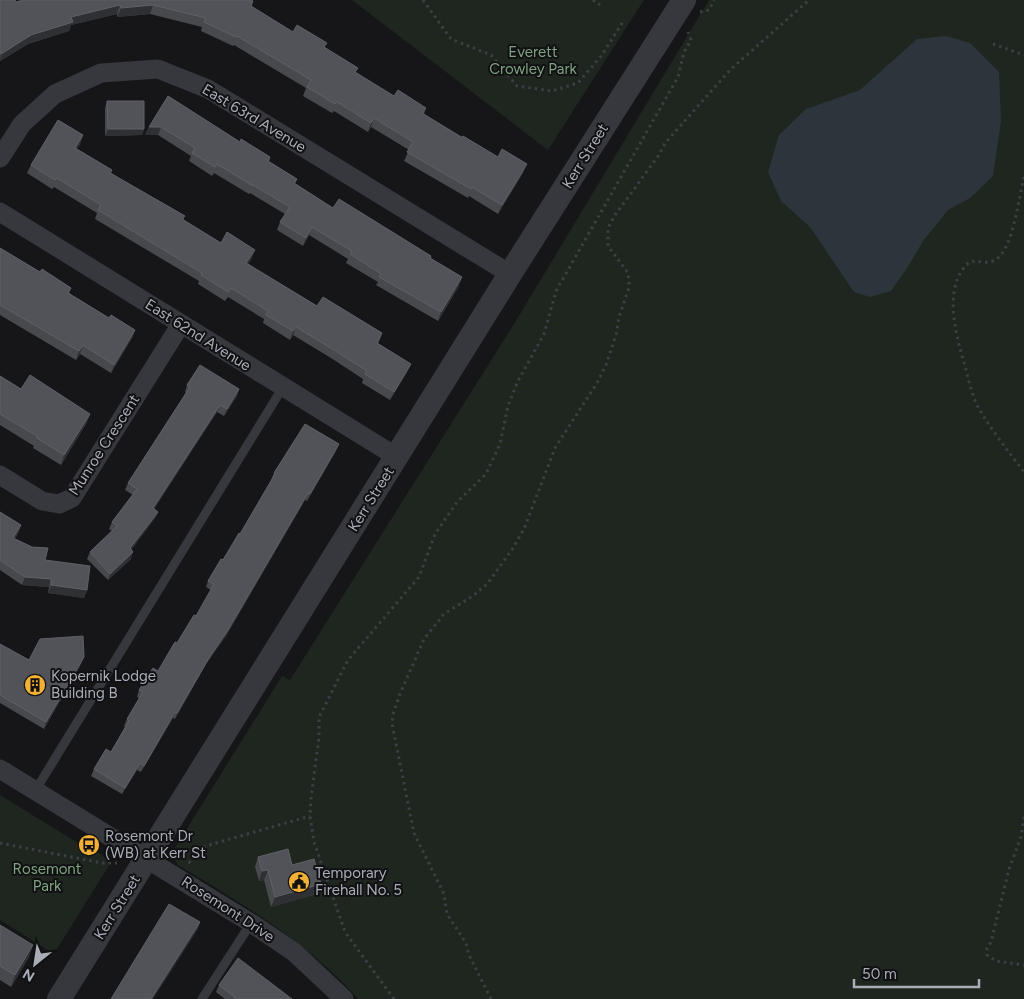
<svg xmlns="http://www.w3.org/2000/svg" width="1024" height="999" viewBox="0 0 1024 999" font-family="Figtree,sans-serif">
<rect width="100%" height="100%" fill="#161618"/>
<path fill="#1e261f" d="M 352,0 L 644,0 L 548,150 Z
M 709,0 L 1024,0 L 1024,999 L 358,999 C 307,942 243,904 178,865 L 173,856 L 173,851 L 282,676 L 290,680 L 514,324 Z
M 0,795 L 83,846 L 85,844 L 105,857 L 109,862 L 108,867 L 54,954 L 0,920 Z"/>
<path fill="#2c353c" d="M 946,36 L 970,43 L 999,72 L 1001,121 L 993,176 L 970,198 L 948,210 L 923,241 L 909,265 L 891,291 L 870,297 L 854,292 L 810,227 L 781,201 L 768,172 L 779,135 L 806,109 L 860,90 L 917,39 Z"/>
<g fill="none" stroke-linecap="round" stroke-linejoin="round">
<path stroke="#3d3f44" stroke-width="3" stroke-dasharray="2.5 4" stroke-linecap="butt" d="M 423,0 L 451,39 L 491,55 L 517,86 L 552,91 L 578,83 L 602,55 L 624,20
M 593,0 L 600,5
M 700,12 L 709,10 L 714,0
M 993,44 L 1024,55
M 1024,177 C 1019,195 1013,254 993,261 C 981,266 973,254 963,269 C 944,295 957,338 965,366 C 968,378 971,391 976,403 C 987,425 1009,452 1024,472
M 1024,817 L 1021,837 L 1009,869 L 991,942 L 987,948 L 987,955 L 996,961 L 1024,965
M 0,843 L 102,863 L 117,863
M 178,854 L 192,864
M 178,854 L 310,816
M 394,999 L 345,932 L 314,842 L 310,816 L 311,798 L 319,738 L 319,717 L 348,660 L 419,577 L 435,534 L 457,502 L 486,474 L 500,444 L 508,406 L 518,381 L 544,334 L 556,291 L 678,77 L 684,52 L 691,40 L 688,32
M 491,999 L 469,955 L 466,943 L 447,914 L 444,894 L 414,833 L 392,724 L 393,714 L 400,694 L 424,639 L 444,614 L 474,595 L 488,583 L 513,548 L 524,529 L 555,448 L 597,383 L 606,365 L 616,335 L 619,317 L 629,288 L 629,282 L 628,273 L 608,246 L 608,228 L 615,215 L 659,155 L 665,143 L 731,69 L 809,0"/>
<path stroke="#37383d" stroke-width="9" d="M 35,791 L 283,387
M 202,999 L 251,923"/>
<path stroke="#37383d" stroke-width="19" d="M 0,158 L 22,124 L 55,94 L 101,73 L 158,69 L 208,89 L 510,274
M 0,212 L 397,457
M 0,475 L 42,501 L 59,504 L 72,498 L 181,324
M 0,769 L 251,923 L 294,952 L 344,999"/>
<path stroke="#37383d" stroke-width="24" d="M 59,999 L 510,274 L 684,0"/>
</g>
<path fill="#47494d" d="M 0,0 L 16,2 L 253,1 L 251,7 L 293,32 L 325,48 L 356,73 L 394,96 L 426,108 L 424,114 L 523,173 L 498,214 L 469,196 L 468,198 L 404,161 L 409,150 L 371,127 L 368,132 L 334,111 L 332,113 L 303,96 L 306,88 L 234,45 L 233,46 L 201,31 L 202,27 L 150,14 L 117,17 L 117,14 L 71,25 L 69,31 L 28,44 L 0,61 Z
M 168,96 L 240,142 L 270,157 L 269,162 L 297,179 L 295,184 L 333,208 L 431,256 L 431,258 L 459,286 L 438,321 L 376,285 L 378,282 L 346,263 L 348,259 L 309,235 L 303,246 L 277,230 L 280,222 L 285,214 L 250,193 L 249,194 L 214,173 L 212,176 L 189,161 L 191,156 L 158,135 L 145,135 L 149,127 Z
M 107,101 L 144,129 L 142,135 L 105,136 L 105,108 Z
M 83,135 L 80,144 L 77,149 L 112,170 L 111,173 L 185,216 L 183,220 L 221,243 L 252,258 L 248,264 L 317,306 L 382,333 L 378,344 L 407,372 L 390,400 L 362,383 L 363,379 L 331,358 L 293,335 L 290,340 L 263,323 L 264,319 L 228,297 L 225,301 L 198,284 L 199,281 L 95,219 L 97,213 L 54,187 L 52,189 L 27,173 L 31,165 Z
M 0,248 L 40,272 L 71,288 L 69,293 L 109,318 L 135,330 L 132,338 L 111,373 L 80,354 L 76,360 L 0,315 Z
M 0,376 L 21,389 L 90,414 L 86,424 L 61,465 L 33,448 L 34,446 L 0,425 Z
M 187,385 L 239,389 L 237,396 L 224,416 L 217,412 L 154,509 L 158,512 L 155,518 L 131,550 L 131,559 L 108,580 L 87,559 L 90,552 L 112,531 L 109,529 L 112,522 L 133,495 L 125,490 L 128,483 L 186,393 L 185,392 Z
M 336,451 L 307,501 L 305,500 L 226,636 L 206,664 L 175,719 L 173,718 L 141,772 L 137,770 L 122,794 L 91,776 L 94,769 L 111,752 L 125,727 L 124,726 L 127,719 L 139,698 L 137,697 L 139,690 L 158,671 L 196,616 L 211,590 L 206,587 L 208,581 L 240,534 L 272,480 L 271,480 L 274,473 Z
M 0,512 L 21,525 L 18,533 L 15,539 L 87,590 L 84,598 L 48,593 L 49,587 L 22,585 L 0,570 Z
M 0,644 L 29,660 L 84,657 L 81,664 L 44,729 L 0,703 Z
M 258,857 L 292,865 L 321,884 L 317,894 L 271,907 L 264,880 L 259,881 L 255,867 Z
M 0,925 L 29,957 L 11,987 L 0,980 Z
M 219,985 L 292,999 L 225,999 L 216,992 Z"/>
<path fill="#2f3033" d="M 120,5 L 117,14 L 71,25 L 69,31 L 28,44 L 0,61 L 1,54 L 31,35 L 71,17 Z
M 153,5 L 150,14 L 117,17 L 121,8 Z
M 374,118 L 371,127 L 368,132 L 371,123 Z
M 149,127 L 161,127 L 158,135 L 145,135 Z
M 108,129 L 144,129 L 142,135 L 105,136 Z
M 83,135 L 80,144 L 72,157 L 75,148 Z
M 527,164 L 523,173 L 498,214 L 502,205 Z
M 312,227 L 309,235 L 303,246 L 306,238 Z
M 255,250 L 252,258 L 243,271 L 246,263 Z
M 462,277 L 459,286 L 438,321 L 441,312 Z
M 296,327 L 293,335 L 290,340 L 293,331 Z
M 135,330 L 132,338 L 111,373 L 114,365 Z
M 382,333 L 379,342 L 373,352 L 377,343 Z
M 83,345 L 80,354 L 76,360 L 79,351 Z
M 411,364 L 407,372 L 390,400 L 394,392 Z
M 239,389 L 237,396 L 224,416 L 227,409 Z
M 220,405 L 217,412 L 150,515 L 153,508 Z
M 90,414 L 86,424 L 61,465 L 64,455 Z
M 339,444 L 336,451 L 307,501 L 310,494 Z
M 308,493 L 305,500 L 226,636 L 206,664 L 175,719 L 177,713 L 209,658 Z
M 158,512 L 155,518 L 127,555 L 130,548 Z
M 21,525 L 18,533 L 10,546 L 13,538 Z
M 133,552 L 131,559 L 108,580 L 110,574 Z
M 25,577 L 51,579 L 49,587 L 22,585 Z
M 51,585 L 87,590 L 84,598 L 48,593 Z
M 84,657 L 81,664 L 44,729 L 46,722 Z
M 175,712 L 173,718 L 141,772 L 144,766 Z
M 140,763 L 137,770 L 122,794 L 125,788 Z
M 268,870 L 264,880 L 259,881 L 262,871 Z
M 321,884 L 317,894 L 271,907 L 275,897 Z
M 200,922 L 198,929 L 153,999 L 151,999 Z
M 33,945 L 29,957 L 11,987 L 15,975 Z"/>
<path fill="#525359" stroke="#5f6168" d="M 0,0 L 15,0 L 16,2 L 23,0 L 251,0 L 253,1 L 251,6 L 293,32 L 297,25 L 327,43 L 324,47 L 358,68 L 355,72 L 394,96 L 398,90 L 426,108 L 422,113 L 462,138 L 463,136 L 498,157 L 502,149 L 527,164 L 502,205 L 472,187 L 471,189 L 407,152 L 413,142 L 374,118 L 371,123 L 337,102 L 335,104 L 307,87 L 311,80 L 237,36 L 236,37 L 204,22 L 206,18 L 153,5 L 121,8 L 120,5 L 71,17 L 73,22 L 31,35 L 1,54 L 0,52 Z
M 168,96 L 240,142 L 241,139 L 270,157 L 268,161 L 297,179 L 294,183 L 333,208 L 339,199 L 431,256 L 430,258 L 462,277 L 441,312 L 379,277 L 381,274 L 350,254 L 352,251 L 312,227 L 306,238 L 280,222 L 290,207 L 253,185 L 253,186 L 217,164 L 215,167 L 192,153 L 195,148 L 161,127 L 149,127 Z
M 107,101 L 144,101 L 144,129 L 108,129 Z
M 58,120 L 83,135 L 75,148 L 112,170 L 110,173 L 185,216 L 182,219 L 221,243 L 227,232 L 255,250 L 246,263 L 317,306 L 323,297 L 382,333 L 377,343 L 411,364 L 394,392 L 365,374 L 367,371 L 334,350 L 296,327 L 293,331 L 266,315 L 268,311 L 231,288 L 228,292 L 201,275 L 202,273 L 98,210 L 101,205 L 57,178 L 55,180 L 31,165 Z
M 0,248 L 40,272 L 42,269 L 71,288 L 68,293 L 109,318 L 111,315 L 135,330 L 114,365 L 83,345 L 79,351 L 0,305 Z
M 200,365 L 239,389 L 227,409 L 220,405 L 153,508 L 158,512 L 130,548 L 133,552 L 110,574 L 90,552 L 117,526 L 112,522 L 137,489 L 128,483 L 190,387 L 187,385 Z
M 30,375 L 90,414 L 64,455 L 37,438 L 37,436 L 0,414 L 0,376 L 21,389 Z
M 305,424 L 339,444 L 310,494 L 308,493 L 228,630 L 209,658 L 177,713 L 175,712 L 144,766 L 140,763 L 125,788 L 94,769 L 106,749 L 111,752 L 129,721 L 127,719 L 143,692 L 139,690 L 153,668 L 158,671 L 175,642 L 177,643 L 194,615 L 196,616 L 214,584 L 208,581 L 221,559 L 223,560 L 239,533 L 240,534 L 275,474 L 274,473 Z
M 0,512 L 21,525 L 13,538 L 32,547 L 48,548 L 45,560 L 90,566 L 87,590 L 51,585 L 51,579 L 25,577 L 0,560 Z
M 83,636 L 84,657 L 46,722 L 0,695 L 0,644 L 29,660 L 40,639 Z
M 288,849 L 292,865 L 314,859 L 321,884 L 275,897 L 268,870 L 262,871 L 258,857 Z
M 169,904 L 200,922 L 151,999 L 111,999 Z
M 0,925 L 33,945 L 15,975 L 0,966 Z
M 238,958 L 292,999 L 237,999 L 219,985 Z"/>
<defs>
<g id="building-disc" transform="scale(1.125)"><circle r="9.5" fill="#f2b134" stroke="#111113"/><path d="M-4-6H4V6H1V3H-1V6H-4ZM-2.5-4.3h1.7v1.8h-1.7ZM.8-4.3h1.7v1.8H.8ZM-2.5-1h1.7V.8h-1.7ZM.8-1h1.7V.8H.8Z" fill="#111"/></g>
<g id="bus-disc" transform="scale(1.125)"><circle r="9.5" fill="#f2b134" stroke="#111113"/><path d="M-5-6H5V4H4V6H2V4H-2V6H-4V4H-5ZM-3.5-4V0h7V-4ZM-3.5 1.2v1.5H-2V1.2ZM2 1.2v1.5H3.5V1.2Z" fill="#111"/></g>
<g id="civic-disc" transform="scale(1.125)"><circle r="9.5" fill="#f2b134" stroke="#111113"/><path d="M-.6-6.5H3V-4.5H.6V-3L4-1V1h2V6H-6V1h2V-1L-.6-3ZM-1.2 2.5V6h2.4V2.5Z" fill="#111"/></g>
</defs>
<g fill-rule="evenodd">
<use href="#building-disc" x="35" y="685"/>
<use href="#bus-disc" x="89" y="845"/>
<use href="#civic-disc" x="299" y="882"/>
</g>
<g text-anchor="middle" dominant-baseline="central" stroke-width="4" stroke-linejoin="round" paint-order="stroke">
<g font-size="15" fill="#7fa381" stroke="#111113">
<text x="533" y="52">Everett<tspan x="533" dy="17">Crowley Park</tspan></text>
<text x="47" y="869">Rosemont<tspan x="47" dy="17">Park</tspan></text>
</g>
<g font-size="15" fill="#a8adb8" stroke="#111113">
<text transform="translate(254 118) rotate(31)">East 63rd Avenue</text>
<text transform="translate(585 156) rotate(-58)">Kerr Street</text>
<text transform="translate(198 335) rotate(32)">East 62nd Avenue</text>
<text transform="translate(104 445) rotate(-57)">Munroe Crescent</text>
<text transform="translate(371 499) rotate(-58)">Kerr Street</text>
<text transform="translate(117 907) rotate(-58)">Kerr Street</text>
<text transform="translate(228 909) rotate(33)">Rosemont Drive</text>
</g>
<g font-size="15" fill="#a8adb8" stroke="#111113" text-anchor="start">
<text x="51" y="676">Kopernik Lodge<tspan x="51" dy="17">Building B</tspan></text>
<text x="105" y="836">Rosemont Dr<tspan x="105" dy="17">(WB) at Kerr St</tspan></text>
<text x="315" y="873">Temporary<tspan x="315" dy="17">Firehall No. 5</tspan></text>
</g>
</g>
<g transform="translate(35 964) rotate(210)" stroke="#111113" stroke-width="4" paint-order="stroke">
<path d="M0-4L9 19L0 12L-9 19Z" fill="#a8adb8"/>
<text y="-8" font-size="14" font-weight="bold" text-anchor="middle" fill="#a8adb8">N</text>
</g>
<path d="M854 979v8h125v-8" fill="none" stroke="#a8adb8" stroke-width="2.5"/>
<text x="862" y="979" font-size="15" fill="#a8adb8" stroke="#111113" stroke-width="4" paint-order="stroke">50 m</text>
</svg>
